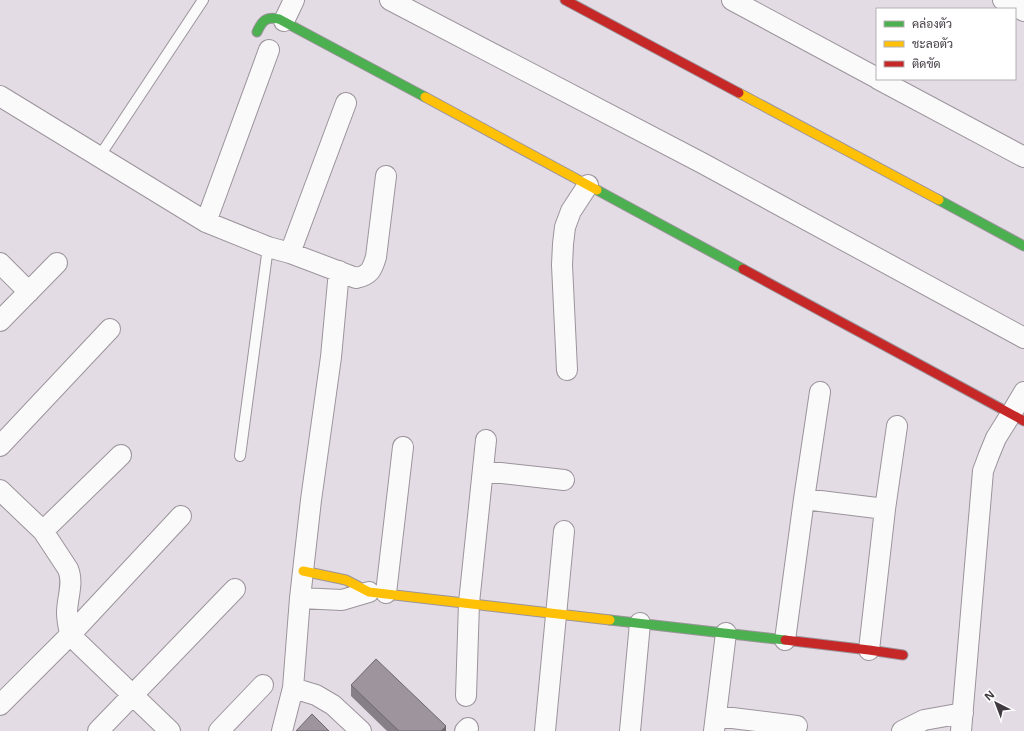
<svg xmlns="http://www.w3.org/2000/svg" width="1024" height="731" viewBox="0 0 1024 731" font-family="'Open Sans',Sarabun,sans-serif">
<rect width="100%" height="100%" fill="#e4dce5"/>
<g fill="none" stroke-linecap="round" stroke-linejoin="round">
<g stroke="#9b949b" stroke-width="12">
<path id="lane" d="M 99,157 L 203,0
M 240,456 L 268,247"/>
</g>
<g stroke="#9b949b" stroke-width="22">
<path id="street" d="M 390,0 L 702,163 L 1024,338
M 732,0 L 877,78
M 1003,0 L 1024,11
M 284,21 L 294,0
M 878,79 L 1024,157
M 0,96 L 206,222 L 268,247 L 290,253 L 356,278 C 370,275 372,270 376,257 L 386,176
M 206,222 L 269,50
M 290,253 L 346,103
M 0,263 L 29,292
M 0,321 L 57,263
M 567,370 L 562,265 L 563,244 L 565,227 L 571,211 L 588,185
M 0,446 L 110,329
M 483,471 L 564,480
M 0,490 L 43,531 L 68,569 C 74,583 67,598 67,613 C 67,620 69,628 70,635 L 170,731
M 804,499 L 885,509
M 43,531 L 121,455
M 386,593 L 403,447
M 300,598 L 342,600 L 369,592
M 785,640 L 804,499 L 820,392
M 869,650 L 885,509 L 897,426
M 293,688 L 316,695 L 333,705 L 361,731
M 466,696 L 469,603 L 486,440
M 0,705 L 70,635 L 181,516
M 716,716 L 797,726
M 98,731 L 235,589
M 219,731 L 263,685
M 282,731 L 293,688 L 300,598 L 311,500 L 331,357 L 339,271
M 465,731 L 468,728
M 545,731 L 564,531
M 630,731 L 640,623
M 714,731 L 726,633
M 902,731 L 924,720 L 963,713
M 961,731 L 983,471 L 989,455 L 996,438 L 1011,414 L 1024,392"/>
</g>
<g stroke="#9b949b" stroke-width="11">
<path id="fast" d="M 257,32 C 262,21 266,16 279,19 L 425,97
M 597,190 L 743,269
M 939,200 L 1024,246
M 610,620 L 785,640"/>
</g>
<g stroke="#9b949b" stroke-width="11">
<path id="slow" d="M 739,93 L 939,200
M 425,97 L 597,190
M 303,571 L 346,580 L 369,592 L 610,620"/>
</g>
<g stroke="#9b949b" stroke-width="11">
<path id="jam" d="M 565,0 L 739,93
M 743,269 L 1024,421
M 785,640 L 869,650 L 903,655"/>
</g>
<use href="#lane" stroke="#fbfafb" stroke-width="10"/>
<use href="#street" stroke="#fbfafb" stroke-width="20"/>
<use href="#fast" stroke="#4caf50" stroke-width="9"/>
<use href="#slow" stroke="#ffc107" stroke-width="9"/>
<use href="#jam" stroke="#c62828" stroke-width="9"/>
</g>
<path fill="#877f88" d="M 351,685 L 446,731 L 387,731 L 351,696 Z"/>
<path fill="#6e686f" d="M 446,726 L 446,731 L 441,731 Z"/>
<path fill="#9d949e" stroke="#6e686f" d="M 376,659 L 446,726 L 441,731 L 399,731 L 351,685 Z
M 312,714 L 329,731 L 296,731 Z"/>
<rect x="876" y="8" width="140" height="72" fill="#ffffff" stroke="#b3b0b3"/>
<rect x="884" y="21" width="20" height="6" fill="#4caf50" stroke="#b3b0b3"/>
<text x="912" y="28" font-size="12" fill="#403a40">คล่องตัว</text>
<rect x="884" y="41" width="20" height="6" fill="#ffc107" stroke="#b3b0b3"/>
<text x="912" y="48" font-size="12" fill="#403a40">ชะลอตัว</text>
<rect x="884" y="61" width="20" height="6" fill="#c62828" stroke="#b3b0b3"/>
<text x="912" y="68" font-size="12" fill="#403a40">ติดขัด</text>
<g transform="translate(996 703) rotate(318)" stroke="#ffffff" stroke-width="3" paint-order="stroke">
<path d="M0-3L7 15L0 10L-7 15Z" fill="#403a40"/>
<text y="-6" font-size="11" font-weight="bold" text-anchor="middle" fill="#403a40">N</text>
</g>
</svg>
